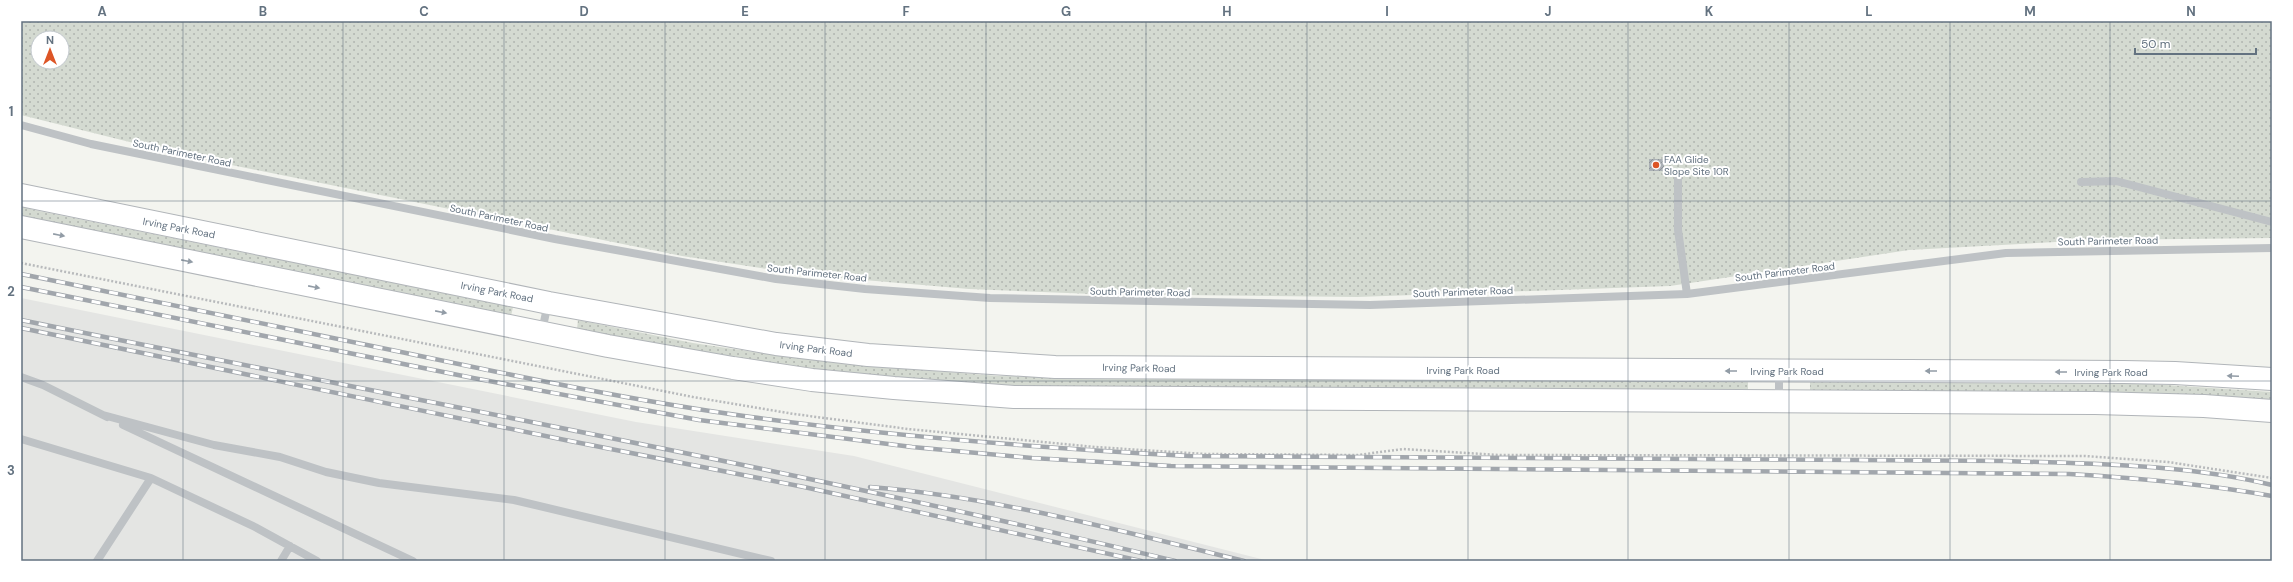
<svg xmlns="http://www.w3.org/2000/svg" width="2293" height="582" viewBox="0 0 2293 582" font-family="'DM Sans',sans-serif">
<defs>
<pattern id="grass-dots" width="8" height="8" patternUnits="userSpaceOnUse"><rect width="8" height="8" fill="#d4dad1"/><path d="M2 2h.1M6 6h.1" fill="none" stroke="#b0b5af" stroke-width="1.8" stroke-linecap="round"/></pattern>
<pattern id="building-hatch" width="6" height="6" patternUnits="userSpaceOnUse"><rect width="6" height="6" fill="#aab0b5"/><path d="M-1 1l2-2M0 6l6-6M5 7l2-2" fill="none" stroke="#8e9498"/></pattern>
</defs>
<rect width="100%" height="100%" fill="#f3f4ef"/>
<path fill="#e4e5e3" d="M 21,298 L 636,422 L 854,456 L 1269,561 L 21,561 Z"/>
<path fill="url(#grass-dots)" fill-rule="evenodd" d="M 21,21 L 2272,21 L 2272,238 L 2093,240 L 1909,250 L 1670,286 L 1357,297 L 1093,294 L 969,289 L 806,275 L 682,256 L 182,155 L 21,115 ZM 38,38 L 62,38 L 62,62 L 38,62 Z
M 21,206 L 34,210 L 513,307 L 511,316 L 21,217 Z
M 578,320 L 693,343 L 775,355 L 845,364 L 999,376 L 1748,382 L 1748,391 L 1102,388 L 970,384 L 881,377 L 772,364 L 692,352 L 577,329 Z
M 1810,381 L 2136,383 L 2272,392 L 2272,401 L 1810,392 Z"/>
<path fill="url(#building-hatch)" d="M 1649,159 L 1664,159 L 1664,171 L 1649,171 Z"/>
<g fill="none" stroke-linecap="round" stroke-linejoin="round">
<g stroke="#b1b5b9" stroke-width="24">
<path id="primary" d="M 21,195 L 549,303 L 776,344 L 868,355 L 1055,367 L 2124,372 L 2175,373 L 2272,379
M 21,227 L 608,346 L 733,368 L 812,380 L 894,388 L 1014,397 L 2095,403 L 2204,406 L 2272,411"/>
</g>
<path stroke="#b8babc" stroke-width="2.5" stroke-dasharray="2 2" stroke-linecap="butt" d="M 21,263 L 693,397 L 794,414 L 908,429 L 1095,447 L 1205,454 L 1358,455 L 1403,449 L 1499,455 L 2085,456 L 2168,462 L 2272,478"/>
<path stroke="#bec2c5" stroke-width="8" d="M 21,125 L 91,144 L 555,239 L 776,279 L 865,289 L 990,298 L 1370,305 L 1687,294 L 2006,253 L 2272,248
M 1678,175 L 1678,230 L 1687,294
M 2081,182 L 2116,181 L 2272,222
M 542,331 L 548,303
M 1779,372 L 1779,400
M 21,377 L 43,385 L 107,417
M 103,415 L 214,445 L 280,457 L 326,472 L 379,483 L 514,500 L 771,561
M 123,425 L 413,561
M 21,439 L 151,478
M 97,561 L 151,478 L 255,527 L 317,561
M 281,561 L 290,546"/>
<use href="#primary" stroke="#fff" stroke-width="22"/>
<g stroke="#a1a6ac" stroke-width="4.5">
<path id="rail" d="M 21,274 C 149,300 277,327 406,353 C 520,377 635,401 751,417 C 896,437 1043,448 1189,456 L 2006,461 C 2094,464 2185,464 2272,485
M 21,287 L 473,378 L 699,420 L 912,447 L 1032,458 L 1171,466 L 2069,474 C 2138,478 2205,484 2272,496
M 21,320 C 406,399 793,469 1175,561
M 21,328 L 565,440 L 804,487 L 1141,561
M 870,487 C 997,497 1120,531 1244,561"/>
</g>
<use href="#rail" stroke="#fff" stroke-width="3" stroke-dasharray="9" stroke-linecap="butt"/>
</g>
<defs><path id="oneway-solid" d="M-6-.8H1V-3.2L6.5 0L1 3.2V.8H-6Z"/></defs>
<g fill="#929ca6">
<use href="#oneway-solid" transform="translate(59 235) rotate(11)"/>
<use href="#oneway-solid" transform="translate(187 261) rotate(11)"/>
<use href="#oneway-solid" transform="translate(314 287) rotate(11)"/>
<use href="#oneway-solid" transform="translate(441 312) rotate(11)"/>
<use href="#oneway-solid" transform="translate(1731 371) rotate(-180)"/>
<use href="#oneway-solid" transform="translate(1931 371) rotate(-180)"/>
<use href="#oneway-solid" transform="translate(2061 372) rotate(-180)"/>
<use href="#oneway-solid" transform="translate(2233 376) rotate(-177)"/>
</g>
<path fill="none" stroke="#637280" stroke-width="1" stroke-opacity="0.55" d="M 183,21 L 183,561M 343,21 L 343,561M 504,21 L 504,561M 665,21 L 665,561M 825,21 L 825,561M 986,21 L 986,561M 1146,21 L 1146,561M 1307,21 L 1307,561M 1468,21 L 1468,561M 1628,21 L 1628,561M 1789,21 L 1789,561M 1950,21 L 1950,561M 2110,21 L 2110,561M 21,201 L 2272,201M 21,381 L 2272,381"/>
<circle fill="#dd5526" stroke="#fff" stroke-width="1.5" cx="1656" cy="165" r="4"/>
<g text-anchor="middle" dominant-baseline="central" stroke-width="4" stroke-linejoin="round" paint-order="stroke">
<g font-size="10" fill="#637280" stroke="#fff">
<text transform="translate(182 153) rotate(12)">South Parimeter Road</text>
<text transform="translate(499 218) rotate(12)">South Parimeter Road</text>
<text transform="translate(179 228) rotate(11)">Irving Park Road</text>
<text transform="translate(2108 241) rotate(-1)">South Parimeter Road</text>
<text transform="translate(1785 272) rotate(-7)">South Parimeter Road</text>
<text transform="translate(817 273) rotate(6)">South Parimeter Road</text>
<text transform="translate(497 292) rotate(11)">Irving Park Road</text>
<text transform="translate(1140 292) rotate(1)">South Parimeter Road</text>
<text transform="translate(1463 292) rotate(-2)">South Parimeter Road</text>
<text transform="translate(816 349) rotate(7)">Irving Park Road</text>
<text transform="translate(1139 368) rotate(1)">Irving Park Road</text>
<text x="1463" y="370">Irving Park Road</text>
<text x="1787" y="371">Irving Park Road</text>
<text x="2111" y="372">Irving Park Road</text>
</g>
<g font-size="10" fill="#637280" stroke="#fff" text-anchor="start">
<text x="1664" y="159">FAA Glide<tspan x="1664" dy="12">Slope Site 10R</tspan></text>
</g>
</g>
<rect width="2293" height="582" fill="none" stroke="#ffffff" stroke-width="44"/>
<g transform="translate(50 50)"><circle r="19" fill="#ffffff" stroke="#c1c7cc"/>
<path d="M0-3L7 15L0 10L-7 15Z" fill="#dd5526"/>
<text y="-6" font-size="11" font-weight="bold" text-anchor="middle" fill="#637280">N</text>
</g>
<path d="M2135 48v6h121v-6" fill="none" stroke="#637280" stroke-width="2"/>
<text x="2141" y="48" font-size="12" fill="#637280" stroke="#ffffff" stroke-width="3" paint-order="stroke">50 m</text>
<rect x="22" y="22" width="2249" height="538" fill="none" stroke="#637280" stroke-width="1.5"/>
<g font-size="13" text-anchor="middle" font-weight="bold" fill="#637280">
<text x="102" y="16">A</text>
<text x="263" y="16">B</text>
<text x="424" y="16">C</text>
<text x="584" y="16">D</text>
<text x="745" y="16">E</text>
<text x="906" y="16">F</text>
<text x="1066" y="16">G</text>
<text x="1227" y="16">H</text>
<text x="1387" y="16">I</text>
<text x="1548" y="16">J</text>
<text x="1709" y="16">K</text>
<text x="1869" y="16">L</text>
<text x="2030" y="16">M</text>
<text x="2191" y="16">N</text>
<text x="11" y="116">1</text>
<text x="11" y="296">2</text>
<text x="11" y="475">3</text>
</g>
</svg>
